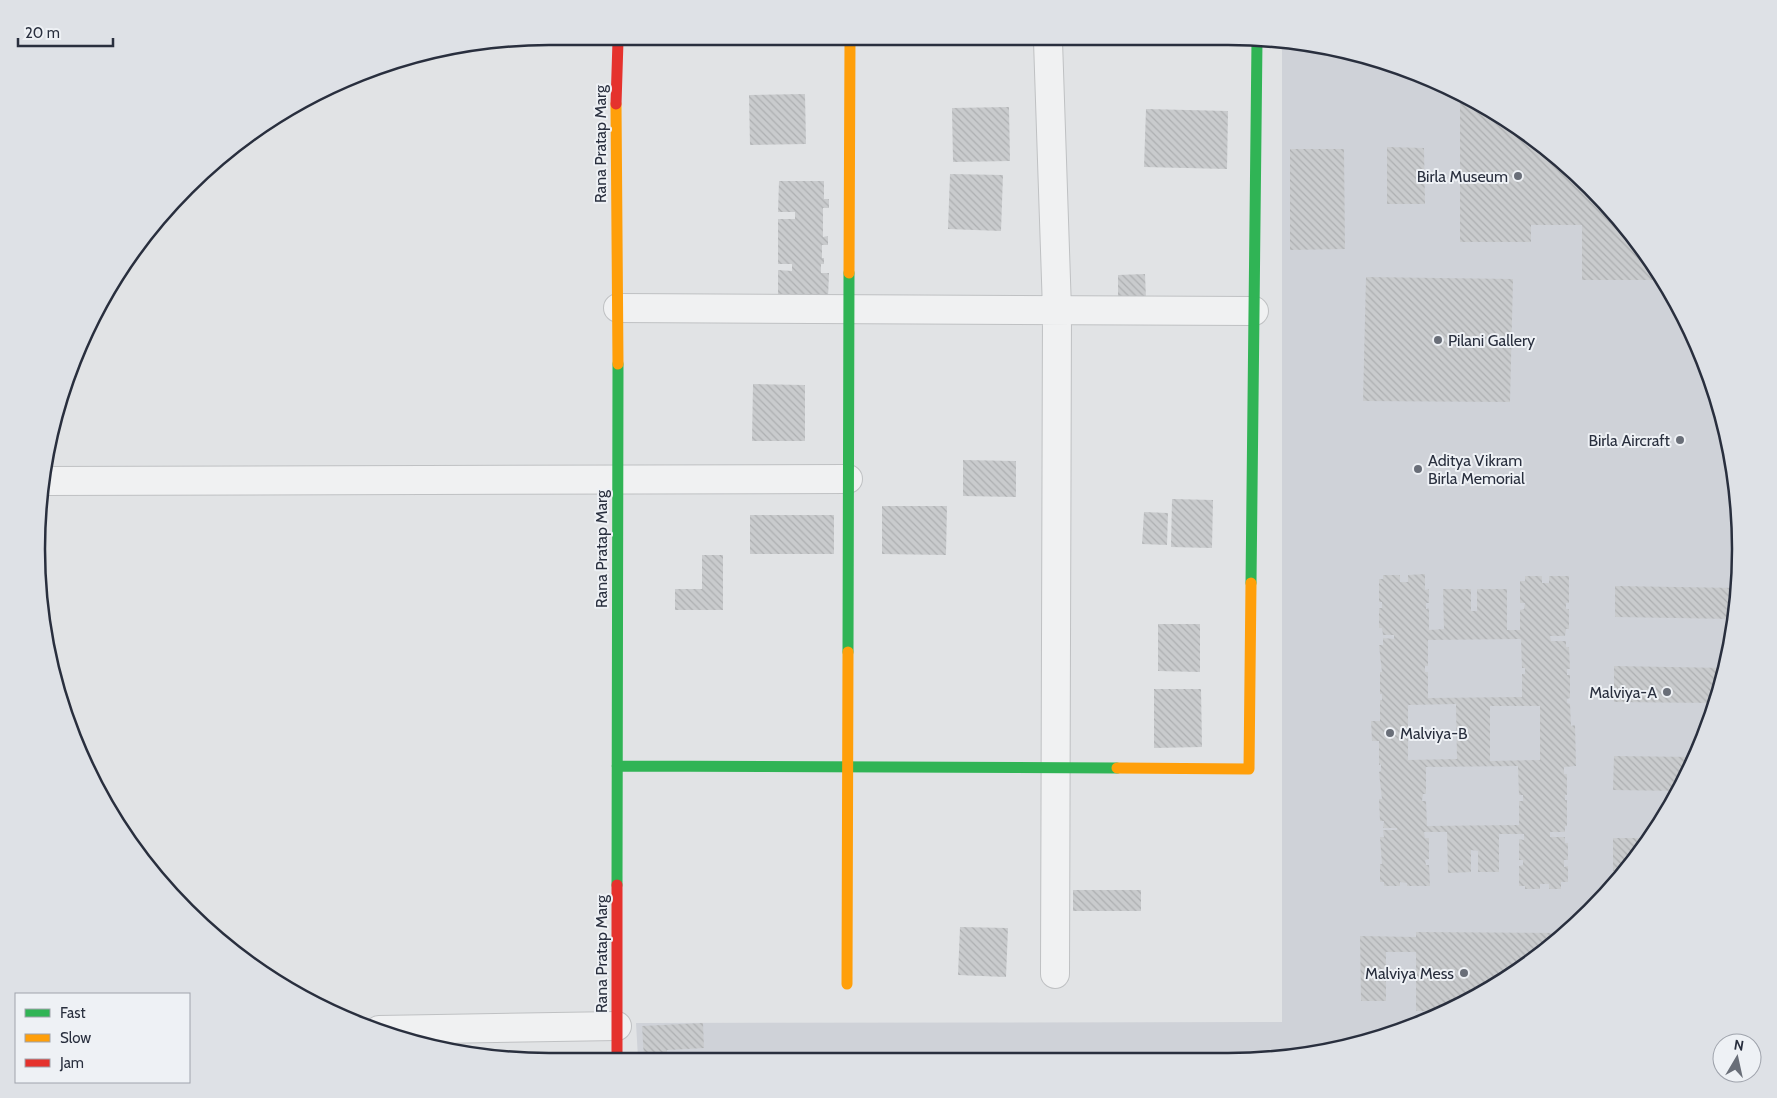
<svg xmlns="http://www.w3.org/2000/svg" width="1777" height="1098" viewBox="0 0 1777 1098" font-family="Cabin,sans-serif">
<defs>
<pattern id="building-back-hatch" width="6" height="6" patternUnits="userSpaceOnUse" patternTransform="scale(1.25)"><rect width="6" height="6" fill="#c9cbcd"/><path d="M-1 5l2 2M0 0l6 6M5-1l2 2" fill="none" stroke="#adafb1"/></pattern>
</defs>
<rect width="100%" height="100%" fill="#e1e3e5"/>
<path fill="#cfd2d8" d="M 1282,41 L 1295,41 L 1424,75 L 1540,142 L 1613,211 L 1672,292 L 1713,384 L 1736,482 L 1740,582 L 1723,681 L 1688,776 L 1635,861 L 1566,934 L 1484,993 L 1361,1044 L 1262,1061 L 638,1058 L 636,1023 L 1282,1022 Z"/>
<path fill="url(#building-back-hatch)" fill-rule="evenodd" d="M 805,94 L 806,144 L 750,145 L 749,95 Z
M 1460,96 L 1540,142 L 1613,211 L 1663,280 L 1582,280 L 1582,225 L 1531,225 L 1531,242 L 1460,242 Z
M 1009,107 L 1010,161 L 953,162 L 952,108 Z
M 1146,109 L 1228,111 L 1227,169 L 1144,167 Z
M 1387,147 L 1424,148 L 1425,204 L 1387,204 Z
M 1290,149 L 1344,149 L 1345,249 L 1290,250 Z
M 950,174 L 1003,175 L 1001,231 L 948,229 Z
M 779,181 L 824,181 L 824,199 L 829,199 L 829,208 L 823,208 L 823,237 L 828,236 L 828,245 L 822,245 L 822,258 L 824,258 L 824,264 L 821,264 L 821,273 L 829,273 L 828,298 L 778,298 L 778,270 L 792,271 L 792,264 L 778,264 L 778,219 L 795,219 L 795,212 L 778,212 Z
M 1145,274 L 1146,299 L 1118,300 L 1118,275 Z
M 1366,277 L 1513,279 L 1510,402 L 1363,401 Z
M 753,384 L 805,385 L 805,441 L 752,441 Z
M 963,460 L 1016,461 L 1016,497 L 963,496 Z
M 1172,499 L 1213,500 L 1212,548 L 1171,547 Z
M 882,506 L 947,506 L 946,555 L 882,554 Z
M 1144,512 L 1168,513 L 1167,545 L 1142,544 Z
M 750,515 L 834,515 L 834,554 L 750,554 Z
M 702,555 L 723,555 L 723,610 L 675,610 L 675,589 L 702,589 Z
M 1425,574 L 1425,590 L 1429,589 L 1429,603 L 1426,603 L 1426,609 L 1429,608 L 1429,630 L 1444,629 L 1443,589 L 1471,589 L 1471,611 L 1477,611 L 1477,589 L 1507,589 L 1507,630 L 1520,630 L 1520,610 L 1524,609 L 1525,603 L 1520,603 L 1520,581 L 1525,581 L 1525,576 L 1542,576 L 1542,583 L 1549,583 L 1549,576 L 1569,576 L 1569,603 L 1566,603 L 1566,609 L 1569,609 L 1569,629 L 1566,629 L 1565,636 L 1550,636 L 1551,641 L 1566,641 L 1566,647 L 1569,647 L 1570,669 L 1567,669 L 1567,675 L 1570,675 L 1570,698 L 1567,699 L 1567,703 L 1570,704 L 1571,726 L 1575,725 L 1576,766 L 1564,767 L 1564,774 L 1567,774 L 1567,795 L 1565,795 L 1565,800 L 1567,800 L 1567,826 L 1565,826 L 1565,832 L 1550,832 L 1550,837 L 1565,837 L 1565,843 L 1568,843 L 1568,860 L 1564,860 L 1564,867 L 1568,866 L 1568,882 L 1561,882 L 1561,889 L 1549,889 L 1549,884 L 1540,884 L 1540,889 L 1525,889 L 1525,886 L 1519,886 L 1519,866 L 1523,865 L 1523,860 L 1519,860 L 1519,839 L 1524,840 L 1524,834 L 1499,834 L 1499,872 L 1478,872 L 1478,851 L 1471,850 L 1471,872 L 1448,873 L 1447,832 L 1424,832 L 1425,838 L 1429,838 L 1429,859 L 1425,860 L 1426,865 L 1429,865 L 1430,886 L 1407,886 L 1407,883 L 1400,882 L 1400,886 L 1384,886 L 1384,882 L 1380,882 L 1380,864 L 1382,864 L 1380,837 L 1384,837 L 1383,830 L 1397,830 L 1397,828 L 1383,828 L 1384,821 L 1380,821 L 1379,799 L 1382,799 L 1379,772 L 1381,771 L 1381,764 L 1379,765 L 1379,741 L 1372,741 L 1371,721 L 1380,721 L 1380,700 L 1382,700 L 1382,694 L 1380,694 L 1380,672 L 1382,672 L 1379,645 L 1383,645 L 1383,638 L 1394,639 L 1394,635 L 1383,635 L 1382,628 L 1379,628 L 1379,608 L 1382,608 L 1382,602 L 1379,602 L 1379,579 L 1383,579 L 1383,575 L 1400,575 L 1400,582 L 1408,582 L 1408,575 ZM 1521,639 L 1522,668 L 1525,668 L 1525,674 L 1522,674 L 1522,697 L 1428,698 L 1428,672 L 1425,672 L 1425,666 L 1428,666 L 1428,640 ZM 1456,704 L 1457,759 L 1408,760 L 1408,705 ZM 1490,706 L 1540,706 L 1540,760 L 1490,761 ZM 1518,766 L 1519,795 L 1523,795 L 1523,801 L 1519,801 L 1519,825 L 1427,826 L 1426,801 L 1422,801 L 1423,794 L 1426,794 L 1426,767 Z
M 1615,586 L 1739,588 L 1734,619 L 1615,617 Z
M 1158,624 L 1200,624 L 1200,672 L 1158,671 Z
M 1614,666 L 1726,668 L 1715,703 L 1614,702 Z
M 1154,689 L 1201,689 L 1202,747 L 1154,748 Z
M 1614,756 L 1695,757 L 1688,776 L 1679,791 L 1613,790 Z
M 1613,838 L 1649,838 L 1635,861 L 1626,871 L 1613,871 Z
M 1073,890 L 1141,890 L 1141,911 L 1073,911 Z
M 960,927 L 1008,928 L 1006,977 L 958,975 Z
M 1416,932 L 1568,933 L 1484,993 L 1440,1011 L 1416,1011 L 1416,952 L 1386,952 L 1386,1001 L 1361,1001 L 1360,936 L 1416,937 Z
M 703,1023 L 704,1048 L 667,1050 L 667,1058 L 644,1058 L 642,1026 Z"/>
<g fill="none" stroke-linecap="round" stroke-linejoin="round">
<g stroke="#bfc1c3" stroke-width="30">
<path id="street" d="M 1048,41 L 1057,310 L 1055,974
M 618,308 L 1254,311
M 41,481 L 848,479
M 379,1030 L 617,1026"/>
</g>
<use href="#street" stroke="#f0f1f2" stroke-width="28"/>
<path stroke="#30b455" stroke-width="11" d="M 1251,583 L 1257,41
M 848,652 L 849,273
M 617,766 L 1117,768
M 617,885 L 618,364"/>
<path stroke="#ff9f0a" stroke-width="11" d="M 616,104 L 618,364
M 849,273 L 850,41
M 1117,768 L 1249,769 L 1251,583
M 847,984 L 848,652"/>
<path stroke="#e5322d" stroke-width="11" d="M 616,104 L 618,41
M 617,1058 L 617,885"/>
</g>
<g fill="#696e78" stroke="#eef1f5" stroke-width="2">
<circle cx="1518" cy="176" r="5"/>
<circle cx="1438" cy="340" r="5"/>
<circle cx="1680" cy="440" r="5"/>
<circle cx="1418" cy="469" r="5"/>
<circle cx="1667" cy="692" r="5"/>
<circle cx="1390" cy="733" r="5"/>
<circle cx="1464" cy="973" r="5"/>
</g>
<g text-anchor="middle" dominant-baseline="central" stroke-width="4" stroke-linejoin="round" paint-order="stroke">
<g font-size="16" fill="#292f3e" stroke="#eef1f5">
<text transform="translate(600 144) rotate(-90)">Rana Pratap Marg</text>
<text transform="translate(601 549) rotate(-90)">Rana Pratap Marg</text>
<text transform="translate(601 954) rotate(-90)">Rana Pratap Marg</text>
</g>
<g font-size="16" fill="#292f3e" stroke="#eef1f5" text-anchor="end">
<text x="1508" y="176">Birla Museum</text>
<text x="1448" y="340" text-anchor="start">Pilani Gallery</text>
<text x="1670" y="440">Birla Aircraft</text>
<text x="1428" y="460" text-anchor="start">Aditya Vikram<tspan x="1428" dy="18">Birla Memorial</tspan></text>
<text x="1657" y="692">Malviya-A</text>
<text x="1400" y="733" text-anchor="start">Malviya-B</text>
<text x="1454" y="973">Malviya Mess</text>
</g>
</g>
<path d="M0 0H1777V1098H0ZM549 45H1228A504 504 0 0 1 1732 549V549A504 504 0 0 1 1228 1053H549A504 504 0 0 1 45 549V549A504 504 0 0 1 549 45Z" fill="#dee1e6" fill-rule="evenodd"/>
<path fill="none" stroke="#292f3e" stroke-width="2.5" d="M549 45H1228A504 504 0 0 1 1732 549V549A504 504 0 0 1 1228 1053H549A504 504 0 0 1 45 549V549A504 504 0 0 1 549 45Z"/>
<rect x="15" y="993" width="175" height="90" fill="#eef1f5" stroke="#9fa3ac"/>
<rect x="25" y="1009" width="25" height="8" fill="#30b455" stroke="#9fa3ac"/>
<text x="60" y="1018" font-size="15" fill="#292f3e">Fast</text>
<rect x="25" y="1034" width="25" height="8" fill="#ff9f0a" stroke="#9fa3ac"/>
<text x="60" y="1043" font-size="15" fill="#292f3e">Slow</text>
<rect x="25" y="1059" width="25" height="8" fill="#e5322d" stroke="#9fa3ac"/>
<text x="60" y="1068" font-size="15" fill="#292f3e">Jam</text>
<g transform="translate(1737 1058) rotate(9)"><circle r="24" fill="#eef1f5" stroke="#9fa3ac"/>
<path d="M0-4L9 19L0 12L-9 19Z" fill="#696e78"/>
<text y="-8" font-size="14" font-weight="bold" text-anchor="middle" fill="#292f3e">N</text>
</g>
<path d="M18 38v8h95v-8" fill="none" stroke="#292f3e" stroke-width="2.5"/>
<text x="25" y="38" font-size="15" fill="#292f3e" stroke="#eef1f5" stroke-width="4" paint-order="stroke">20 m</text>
</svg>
